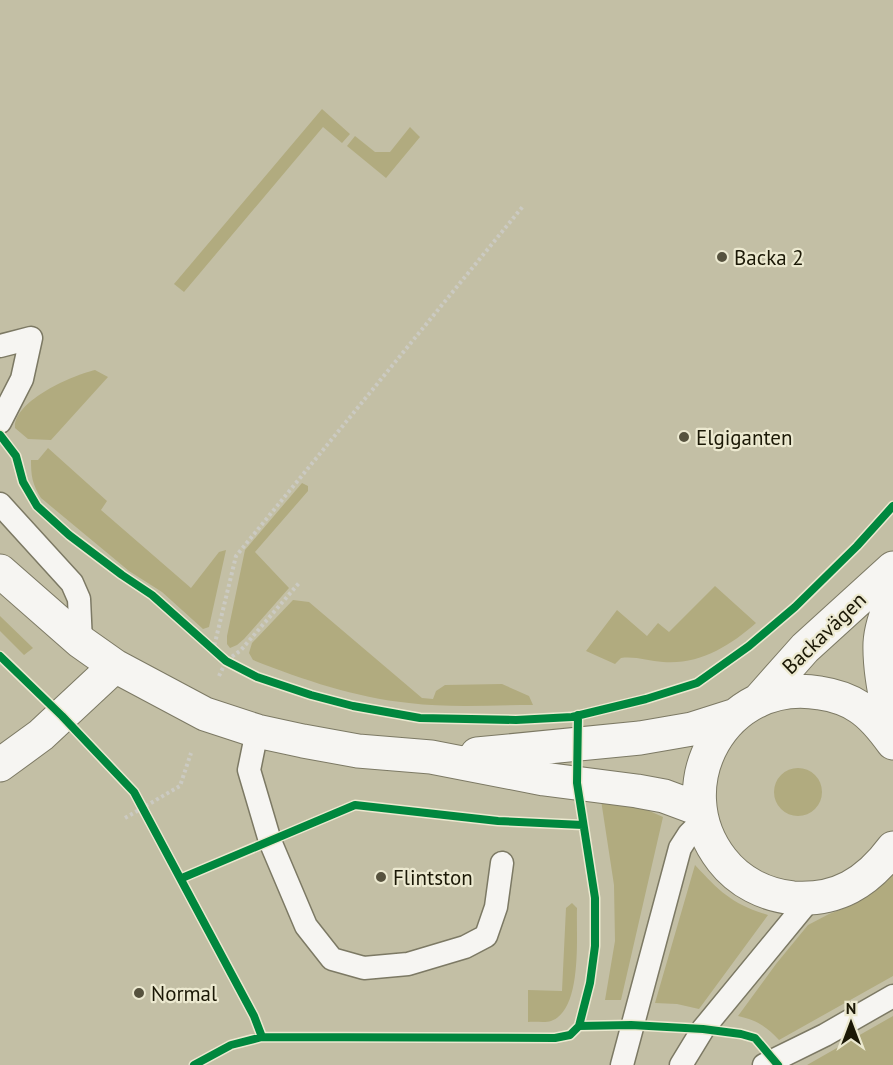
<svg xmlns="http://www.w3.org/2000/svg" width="893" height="1065" viewBox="0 0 893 1065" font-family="'PT Sans',sans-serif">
<rect width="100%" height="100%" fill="#c3bfa5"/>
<path fill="#b1ab7f" d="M 322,109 L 350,134 L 342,143 L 323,127 L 184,292 L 174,284 Z
M 410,127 L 420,137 L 386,178 L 347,146 L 355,136 L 375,152 L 390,152 Z
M 95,370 L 108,377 L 51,440 L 28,439 L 15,428 C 13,401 73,375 95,370 Z
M 48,448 L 107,501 L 101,510 L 191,588 L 219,552 L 226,550 L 209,627 L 203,629 L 162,592 L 129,571 L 41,498 C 32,484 31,475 31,460 L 38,460 Z
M 302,483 L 308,486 L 308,491 L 255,552 L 289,588 L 244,639 L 237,645 L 230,648 L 227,644 L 227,636 L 245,550 Z
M 715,586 L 756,623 C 730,646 699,665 663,662 C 649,661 635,656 621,658 L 615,664 L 586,651 L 617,610 L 647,636 L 658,623 L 669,632 Z
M 293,600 L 309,602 L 422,698 L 433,699 L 436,691 L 445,685 L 502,684 L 529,696 L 533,705 C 492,705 449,708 409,703 C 354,697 304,680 253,660 L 249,653 L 252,643 Z
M 0,616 L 33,648 L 24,655 L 0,631 Z
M774 792a24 24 0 1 1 48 0a24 24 0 1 1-48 0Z
M 601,800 L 636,805 L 663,817 L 621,1000 L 605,1000 L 615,941 L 614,885 Z
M 695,865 C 720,892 732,904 768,915 L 699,1009 L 677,1004 L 655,1003 Z
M 893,873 L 893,976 L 779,1040 C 766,1026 756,1020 738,1016 L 776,964 L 808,925 L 829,914 L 853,905 L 874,890 Z
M 572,903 L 577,908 C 576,935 583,1010 551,1021 C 545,1023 535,1021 528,1022 L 528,990 L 562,991 L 566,908 Z
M 893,1016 L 893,1065 L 807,1065 Z"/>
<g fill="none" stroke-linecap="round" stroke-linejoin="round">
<g stroke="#7c7964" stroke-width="25">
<path id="lane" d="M 0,346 L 31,338 L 22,379 L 0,422
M 0,504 L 72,583 L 79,599 L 81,642
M 257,731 L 249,770 L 270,841 L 306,926 L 332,959 L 364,968 L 408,964 L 465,947 L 486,936 L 496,907 L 502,863
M 622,1065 L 680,848 L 689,834 L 702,821
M 681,1065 L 703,1029 L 810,899
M 764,1065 L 825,1035 L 893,996"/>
</g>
<g stroke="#7c7964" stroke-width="35">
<path id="street" d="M 0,571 L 81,642 L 115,666 L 205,714 L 257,731 L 303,741 L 358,751 L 431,757 L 544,779 L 637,791 L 664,796 L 699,809
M 893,597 C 887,611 881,627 880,643 C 879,674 888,707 893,737
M 758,701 L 805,648 L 893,568
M 893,743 C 883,729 873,716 859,707 C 847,699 833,695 820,693 C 725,676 664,786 722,860 C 739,882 765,895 793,898 C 837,901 867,883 893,848
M 477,754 L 640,738 L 692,729 L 736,715
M 0,765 L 41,735 L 115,666"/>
</g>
<path stroke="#cbcac2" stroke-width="4" stroke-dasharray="3 3" stroke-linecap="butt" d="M 213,651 L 236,556 L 524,205
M 219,676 L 226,661 L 241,650 L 299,583
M 125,818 L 180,786 L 191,753"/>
<use href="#lane" stroke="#f6f5f2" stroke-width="22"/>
<use href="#street" stroke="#f6f5f2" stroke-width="33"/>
<g stroke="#ece9d0" stroke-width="11">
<path id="cycleway" d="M 0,435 L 16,456 L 23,482 L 37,506 L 69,535 L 122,575 L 152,595 L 226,661 L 257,677 L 311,695 L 353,706 L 420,718 L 516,720 L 572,717 L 646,699 L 697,683 L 749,646 L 795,607 L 857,546 L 893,506
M 0,656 L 62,716 L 134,792 L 254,1016 L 262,1037
M 182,878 L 355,805 L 498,821 L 583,825
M 579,1026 L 631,1025 L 703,1029 L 741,1034 L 755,1038 L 778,1065
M 194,1065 L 231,1045 L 262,1037 L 555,1038 L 570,1035 L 579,1026 L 590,983 L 595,946 L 595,898 L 577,783 L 578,715"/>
</g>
<use href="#cycleway" stroke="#00873e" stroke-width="8"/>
</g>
<g fill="#56523e" stroke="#ece9d0" stroke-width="2">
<circle cx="722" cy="257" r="6"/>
<circle cx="684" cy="437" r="6"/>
<circle cx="381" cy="877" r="6"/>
<circle cx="139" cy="993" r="6"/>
</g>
<g text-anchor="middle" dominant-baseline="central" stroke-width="4.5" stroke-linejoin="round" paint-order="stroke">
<g font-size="21" fill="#1b1806" stroke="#ece9d0" text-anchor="start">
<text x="734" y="257">Backa 2</text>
<text x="696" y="437">Elgiganten</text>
<text x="393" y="877">Flintston</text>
<text x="151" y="993">Normal</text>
</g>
<g font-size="21" fill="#1b1806" stroke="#ece9d0">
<text transform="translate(824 633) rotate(-44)">Backavägen</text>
</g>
</g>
<g transform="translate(851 1023)" stroke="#ece9d0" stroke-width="4.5" paint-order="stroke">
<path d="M0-4.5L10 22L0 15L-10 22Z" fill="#1b1806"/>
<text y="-9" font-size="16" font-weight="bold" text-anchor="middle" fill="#1b1806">N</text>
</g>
</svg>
